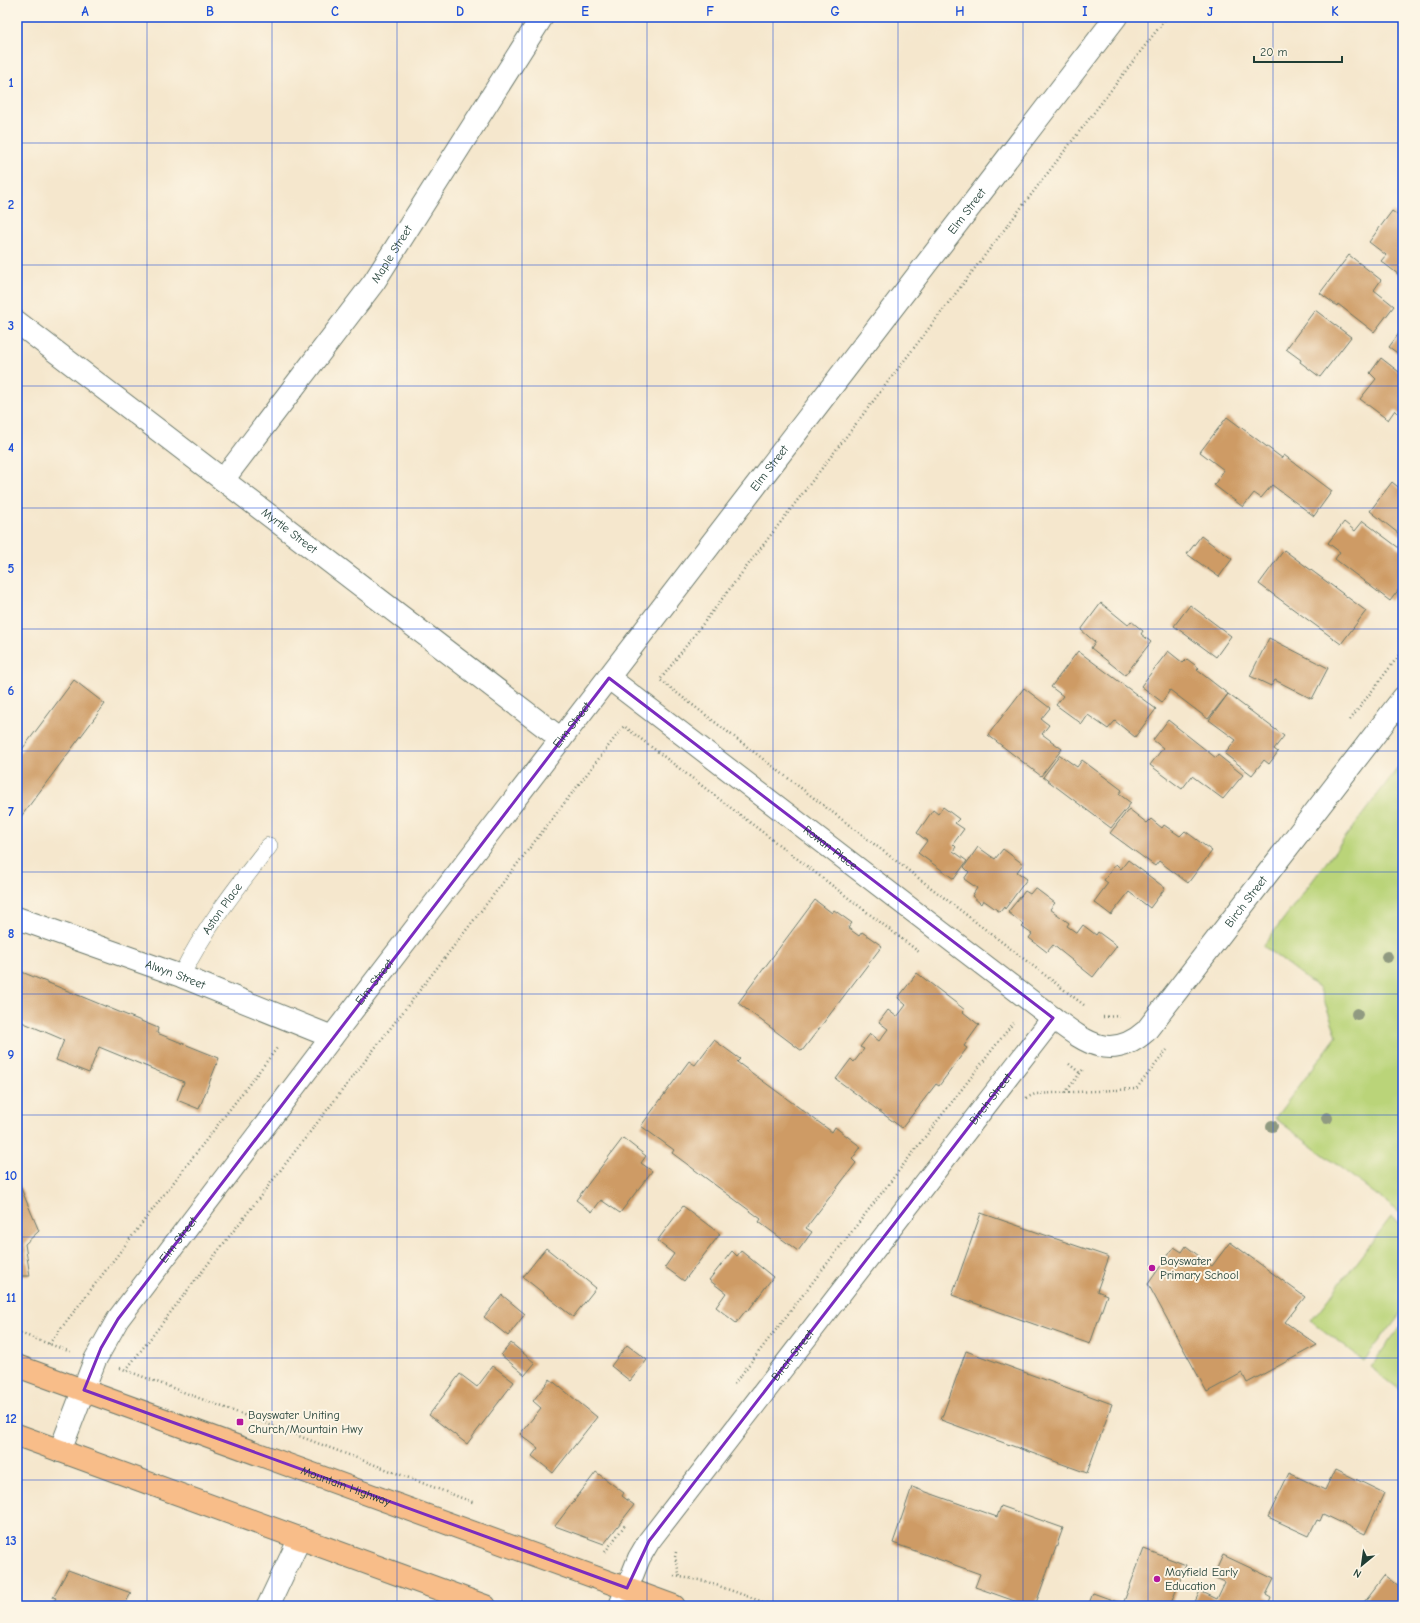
<svg xmlns="http://www.w3.org/2000/svg" width="1420" height="1623" viewBox="0 0 1420 1623" font-family="'Comic Neue',sans-serif">
<rect width="100%" height="100%" fill="#fcf5e5"/>
<filter id="ink" filterUnits="userSpaceOnUse"><feTurbulence type="fractalNoise" baseFrequency=".025" numOctaves="2"/><feDisplacementMap in="SourceGraphic" scale="8" xChannelSelector="R" yChannelSelector="G"/><feConvolveMatrix kernelMatrix="1 2 1 2 8 2 1 2 1" color-interpolation-filters="sRGB"/></filter>
<filter id="wash" filterUnits="userSpaceOnUse"><feTurbulence type="fractalNoise" baseFrequency=".012" numOctaves="4" result="noise"/><feDisplacementMap in="SourceGraphic" scale="16" xChannelSelector="R" yChannelSelector="G"/><feGaussianBlur stdDeviation="0.9" result="paint"/><feColorMatrix in="noise" values="0 0 0 0 0 0 0 0 0 0 0 0 0 0 0 0 0 1.4 0 .05"/><feComposite in="paint" operator="in"/></filter>
<g filter="url(#wash)">
<rect width="100%" height="100%" fill="#f5e7cd"/>
<path fill="#bad479" stroke="#6c8856" d="M 1403,761 L 1403,1215 L 1275,1118 L 1337,1036 L 1320,989 L 1263,946 Z
M 1391,1217 L 1403,1226 L 1403,1310 L 1364,1361 L 1311,1321 Z
M 1403,1323 L 1403,1392 L 1370,1367 Z"/>
<g id="blocks">
<path fill="#ce9b65" d="M 1392,211 L 1403,219 L 1403,278 L 1381,261 L 1386,255 L 1369,242 Z
M 1349,255 L 1381,280 L 1374,290 L 1394,306 L 1374,332 L 1338,304 L 1337,306 L 1320,293 Z
M 1315,310 L 1351,337 L 1320,377 L 1300,362 L 1301,360 L 1286,349 Z
M 1403,328 L 1403,357 L 1389,347 Z
M 1381,358 L 1403,375 L 1403,411 L 1400,415 L 1395,410 L 1388,420 L 1360,399 L 1376,379 L 1370,373 Z
M 1227,417 L 1282,458 L 1284,455 L 1332,491 L 1314,516 L 1272,485 L 1261,498 L 1254,493 L 1243,507 L 1214,485 L 1224,470 L 1200,452 Z
M 1392,482 L 1403,491 L 1403,537 L 1370,511 Z
M 1363,521 L 1403,551 L 1403,584 L 1390,601 L 1335,559 L 1340,552 L 1328,543 L 1344,522 L 1355,531 Z
M 1201,536 L 1232,559 L 1219,577 L 1187,554 Z
M 1284,550 L 1366,611 L 1341,644 L 1259,584 Z
M 1101,603 L 1128,625 L 1131,621 L 1143,631 L 1141,634 L 1151,642 L 1125,675 L 1091,648 L 1095,642 L 1081,630 Z
M 1190,605 L 1231,636 L 1216,657 L 1174,626 Z
M 1269,638 L 1328,668 L 1312,699 L 1275,680 L 1271,686 L 1250,676 Z
M 1078,651 L 1156,709 L 1135,737 L 1115,721 L 1108,729 L 1088,715 L 1082,724 L 1056,705 L 1063,696 L 1051,687 Z
M 1168,651 L 1183,663 L 1187,659 L 1199,668 L 1197,670 L 1228,694 L 1208,719 L 1170,690 L 1162,702 L 1141,686 Z
M 74,680 L 105,704 L 17,822 L 17,756 Z
M 1024,688 L 1050,708 L 1041,719 L 1049,725 L 1042,734 L 1062,749 L 1041,776 L 988,735 Z
M 1228,694 L 1284,736 L 1274,749 L 1278,752 L 1269,764 L 1264,760 L 1252,775 L 1225,754 L 1236,740 L 1209,720 Z
M 1168,720 L 1216,758 L 1218,755 L 1243,775 L 1223,799 L 1192,776 L 1182,789 L 1150,765 L 1163,748 L 1153,740 Z
M 1060,755 L 1077,767 L 1082,760 L 1122,790 L 1119,794 L 1131,803 L 1111,828 L 1043,777 Z
M 943,807 L 959,819 L 955,823 L 964,829 L 953,844 L 956,847 L 953,851 L 967,861 L 954,879 L 918,853 L 927,841 L 917,833 L 933,810 L 938,814 Z
M 1129,809 L 1147,823 L 1151,819 L 1162,828 L 1164,825 L 1180,836 L 1185,831 L 1212,851 L 1188,883 L 1159,861 L 1155,866 L 1110,833 Z
M 978,847 L 995,859 L 1003,849 L 1023,864 L 1017,872 L 1027,879 L 1005,909 L 1004,907 L 1000,912 L 983,900 L 981,904 L 972,896 L 977,888 L 964,879 L 969,872 L 964,867 Z
M 1128,860 L 1165,888 L 1150,908 L 1129,892 L 1111,915 L 1094,902 L 1108,883 L 1104,880 L 1116,864 L 1121,869 Z
M 1035,888 L 1055,903 L 1050,909 L 1069,923 L 1067,926 L 1077,933 L 1083,925 L 1096,935 L 1098,932 L 1117,946 L 1093,977 L 1053,945 L 1047,952 L 1029,938 L 1032,934 L 1022,927 L 1024,925 L 1008,912 L 1025,891 L 1030,894 Z
M 815,900 L 832,913 L 834,910 L 852,923 L 848,928 L 859,936 L 862,932 L 882,946 L 802,1051 L 738,1003 Z
M 17,970 L 158,1028 L 157,1033 L 219,1058 L 199,1109 L 177,1100 L 184,1082 L 99,1047 L 89,1073 L 56,1060 L 64,1040 L 17,1020 Z
M 917,973 L 965,1010 L 963,1012 L 979,1025 L 964,1046 L 967,1048 L 939,1086 L 936,1084 L 902,1128 L 836,1079 L 851,1059 L 854,1062 L 864,1049 L 860,1047 L 870,1034 L 879,1041 L 888,1029 L 879,1022 L 888,1010 L 897,1017 L 906,1005 L 898,998 Z
M 714,1040 L 740,1059 L 737,1062 L 832,1132 L 835,1127 L 861,1147 L 852,1159 L 856,1163 L 806,1228 L 812,1232 L 798,1251 L 759,1222 L 761,1219 L 672,1153 L 674,1150 L 641,1126 L 689,1061 L 695,1065 Z
M 623,1138 L 646,1156 L 641,1163 L 652,1171 L 620,1213 L 601,1200 L 592,1212 L 576,1200 Z
M 17,1179 L 39,1231 L 25,1244 L 30,1276 L 17,1276 Z
M 683,1206 L 720,1234 L 684,1281 L 665,1267 L 674,1254 L 657,1241 Z
M 981,1213 L 1109,1257 L 1097,1291 L 1107,1295 L 1090,1344 L 952,1295 Z
M 1230,1242 L 1305,1297 L 1285,1322 L 1317,1345 L 1247,1383 L 1242,1373 L 1207,1392 L 1148,1284 L 1174,1247 L 1182,1252 L 1186,1246 L 1212,1266 Z
M 546,1248 L 596,1288 L 573,1317 L 523,1277 Z
M 732,1251 L 737,1256 L 741,1251 L 773,1277 L 748,1311 L 746,1310 L 736,1323 L 716,1307 L 726,1293 L 709,1280 Z
M 502,1295 L 525,1314 L 508,1336 L 484,1317 Z
M 511,1343 L 535,1363 L 525,1375 L 501,1355 Z
M 627,1345 L 647,1360 L 630,1381 L 611,1366 Z
M 966,1351 L 1112,1404 L 1087,1473 L 941,1420 Z
M 493,1366 L 514,1382 L 467,1444 L 429,1415 L 460,1374 L 477,1387 Z
M 550,1379 L 597,1417 L 553,1473 L 532,1456 L 538,1448 L 520,1434 L 541,1408 L 533,1401 Z
M 1335,1469 L 1384,1493 L 1365,1534 L 1323,1514 L 1320,1521 L 1317,1520 L 1309,1536 L 1268,1517 L 1289,1473 L 1325,1490 Z
M 596,1472 L 624,1493 L 622,1496 L 634,1505 L 604,1544 L 555,1526 Z
M 912,1487 L 997,1517 L 1001,1506 L 1063,1528 L 1035,1606 L 1029,1606 L 975,1587 L 980,1574 L 893,1543 Z
M 1144,1549 L 1186,1565 L 1170,1606 L 1088,1606 L 1093,1593 L 1123,1604 Z
M 1223,1555 L 1274,1579 L 1266,1595 L 1271,1598 L 1268,1606 L 1193,1606 L 1200,1591 L 1217,1599 L 1225,1582 L 1213,1577 Z
M 68,1570 L 131,1593 L 124,1606 L 51,1606 L 56,1598 L 53,1597 Z
M 1384,1576 L 1403,1591 L 1403,1606 L 1361,1606 Z"/>
</g>
</g>
<g filter="url(#ink)">
<use href="#blocks" fill-opacity="0" stroke="#6a786a" stroke-width="1"/>
<g fill="none" stroke-linecap="round" stroke-linejoin="round">
<g stroke="#6a786a" stroke-width="18">
<g id="service">
<path id="s1" d="M 181,976 C 204,929 237,887 269,846"/>
</g>
</g>
<g stroke="#6a786a" stroke-width="24">
<g id="minor">
<path id="s2" d="M 17,322 L 561,739"/>
<path id="s3" d="M 223,480 L 374,282 L 542,17"/>
<path id="s4" d="M 609,678 L 1053,1018"/>
<path id="s5" d="M 17,918 L 181,976 L 332,1037"/>
<path id="s6" d="M 60,1451 L 95,1360 L 118,1319 L 332,1037 L 1116,17"/>
<path d="M 268,1606 L 300,1538"/>
<path id="s7" d="M 620,1606 L 639,1558 L 649,1541 L 1053,1018 C 1084,1041 1110,1063 1146,1031 L 1403,698"/>
</g>
</g>
<g stroke="#6a786a" stroke-width="24">
<g id="primary">
<path id="s8" d="M 17,1366 L 674,1606"/>
<path d="M 17,1435 L 485,1606"/>
</g>
</g>
<path stroke="#6a786a" stroke-width="2.5" stroke-dasharray="1 3" stroke-linecap="butt" d="M 1350,720 L 1403,650
M 1084,1005 L 660,680 L 1167,17
M 1103,1017 L 1120,1016
M 1069,1064 L 1080,1073
M 1065,1093 L 1084,1068
M 1026,1098 L 1035,1094 L 1136,1089 L 1167,1050
M 17,1332 L 71,1352
M 49,1344 L 277,1048
M 120,1368 L 475,1503
M 126,1370 L 624,726 L 919,952
M 734,1384 L 1013,1023
M 605,1552 L 625,1525
M 676,1552 L 675,1557 L 680,1577
M 674,1576 L 705,1581 L 774,1606"/>
<use href="#service" stroke="#fff" stroke-width="17"/>
<use href="#minor" stroke="#fff" stroke-width="22"/>
<use href="#primary" stroke="#f8bd89" stroke-width="22"/>
</g>
<g fill="#909a81">
<circle cx="1387" cy="957" r="6"/>
<circle cx="1357" cy="1014" r="6"/>
<circle cx="1327" cy="1118" r="6"/>
<circle cx="1272" cy="1126" r="6"/>
</g>
</g>
<path fill="none" stroke="#7b2cbf" stroke-width="3" stroke-linejoin="round" d="M 609,678 L 1053,1018 L 649,1541 L 627,1588 L 84,1390 L 101,1348 L 118,1319 Z"/>
<path fill="none" stroke="#1d4ed8" stroke-width="1" stroke-opacity="0.55" d="M 147,17 L 147,1606M 272,17 L 272,1606M 397,17 L 397,1606M 522,17 L 522,1606M 647,17 L 647,1606M 773,17 L 773,1606M 898,17 L 898,1606M 1023,17 L 1023,1606M 1148,17 L 1148,1606M 1273,17 L 1273,1606M 17,143 L 1403,143M 17,265 L 1403,265M 17,386 L 1403,386M 17,508 L 1403,508M 17,629 L 1403,629M 17,751 L 1403,751M 17,872 L 1403,872M 17,994 L 1403,994M 17,1115 L 1403,1115M 17,1237 L 1403,1237M 17,1358 L 1403,1358M 17,1480 L 1403,1480"/>
<g fill="#b5179e" stroke="#fcf5e5" stroke-width="1.5">
<circle cx="1152" cy="1268" r="4"/>
<rect x="236" y="1418" width="8" height="8" rx="2"/>
<circle cx="1157" cy="1579" r="4"/>
</g>
<g text-anchor="middle" dominant-baseline="central" stroke-width="4" stroke-linejoin="round" paint-order="stroke">
<g font-size="12" fill="#1f3d34" stroke="#fcf5e5">
<text stroke="none"><textPath href="#s6" startOffset="1540">Elm Street</textPath></text>
<text stroke="none"><textPath href="#s3" startOffset="282">Maple Street</textPath></text>
<text stroke="none"><textPath href="#s6" startOffset="1216">Elm Street</textPath></text>
<text stroke="none"><textPath href="#s2" startOffset="343">Myrtle Street</textPath></text>
<text stroke="none"><textPath href="#s6" startOffset="892">Elm Street</textPath></text>
<text stroke="none"><textPath href="#s4" startOffset="279">Rowan Place</textPath></text>
<text stroke="none"><textPath href="#s7" startOffset="1001">Birch Street</textPath></text>
<text stroke="none"><textPath href="#s1" startOffset="79">Aston Place</textPath></text>
<text stroke="none"><textPath href="#s5" startOffset="168">Alwyn Street</textPath></text>
<text stroke="none"><textPath href="#s6" startOffset="568">Elm Street</textPath></text>
<text stroke="none"><textPath href="#s7" startOffset="630">Birch Street</textPath></text>
<text stroke="none"><textPath href="#s6" startOffset="244">Elm Street</textPath></text>
<text stroke="none"><textPath href="#s7" startOffset="306">Birch Street</textPath></text>
<text stroke="none"><textPath href="#s8" startOffset="350">Mountain Highway</textPath></text>
</g>
<g font-size="12" fill="#1f3d34" stroke="#fcf5e5" text-anchor="start">
<text x="1160" y="1261">Bayswater<tspan x="1160" dy="14">Primary School</tspan></text>
<text x="248" y="1415">Bayswater Uniting<tspan x="248" dy="14">Church/Mountain Hwy</tspan></text>
<text x="1165" y="1572">Mayfield Early<tspan x="1165" dy="14">Education</tspan></text>
</g>
</g>
<rect width="1420" height="1623" fill="none" stroke="#fcf5e5" stroke-width="44"/>
<g transform="translate(1362 1565) rotate(209)" stroke="#fcf5e5" stroke-width="3" paint-order="stroke">
<path d="M0-3L7 15L0 10L-7 15Z" fill="#1f3d34"/>
<text y="-6" font-size="11" font-weight="bold" text-anchor="middle" fill="#1f3d34">N</text>
</g>
<path d="M1254 56v6h88v-6" fill="none" stroke="#1f3d34" stroke-width="2"/>
<text x="1260" y="56" font-size="12" fill="#1f3d34" stroke="#fcf5e5" stroke-width="3" paint-order="stroke">20 m</text>
<rect x="22" y="22" width="1376" height="1579" fill="none" stroke="#1d4ed8" stroke-width="1.5"/>
<g font-size="13" text-anchor="middle" font-weight="bold" fill="#1d4ed8">
<text x="85" y="16">A</text>
<text x="210" y="16">B</text>
<text x="335" y="16">C</text>
<text x="460" y="16">D</text>
<text x="585" y="16">E</text>
<text x="710" y="16">F</text>
<text x="835" y="16">G</text>
<text x="960" y="16">H</text>
<text x="1085" y="16">I</text>
<text x="1210" y="16">J</text>
<text x="1335" y="16">K</text>
<text x="11" y="87">1</text>
<text x="11" y="209">2</text>
<text x="11" y="330">3</text>
<text x="11" y="452">4</text>
<text x="11" y="573">5</text>
<text x="11" y="695">6</text>
<text x="11" y="816">7</text>
<text x="11" y="938">8</text>
<text x="11" y="1059">9</text>
<text x="11" y="1180">10</text>
<text x="11" y="1302">11</text>
<text x="11" y="1423">12</text>
<text x="11" y="1545">13</text>
</g>
</svg>
